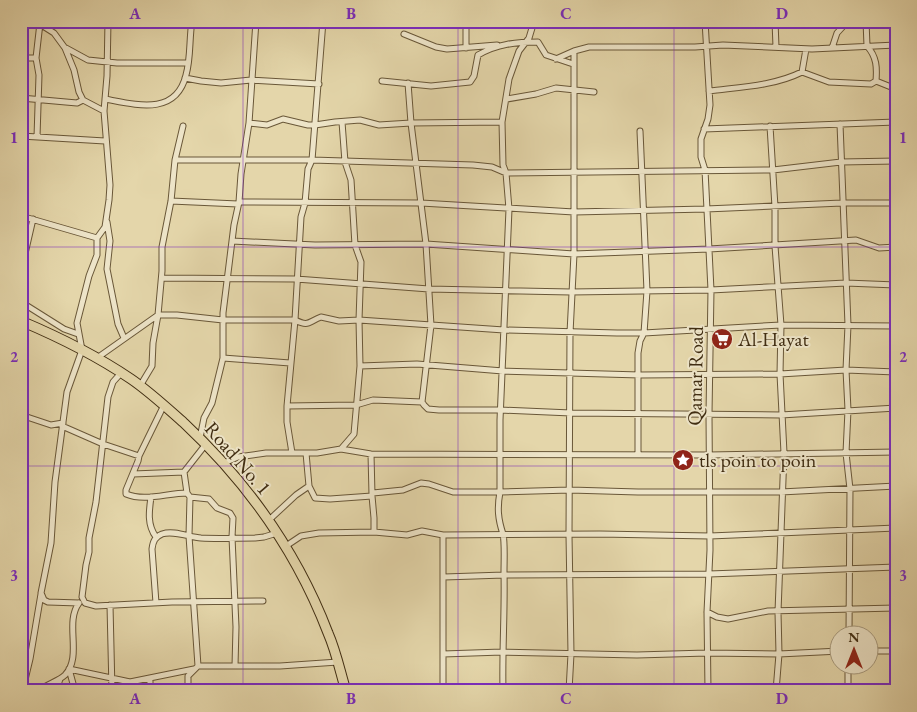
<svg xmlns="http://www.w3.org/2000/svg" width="917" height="712" viewBox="0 0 917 712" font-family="'EB Garamond',serif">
<rect width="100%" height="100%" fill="#e4d6aa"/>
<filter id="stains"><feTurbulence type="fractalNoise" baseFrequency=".004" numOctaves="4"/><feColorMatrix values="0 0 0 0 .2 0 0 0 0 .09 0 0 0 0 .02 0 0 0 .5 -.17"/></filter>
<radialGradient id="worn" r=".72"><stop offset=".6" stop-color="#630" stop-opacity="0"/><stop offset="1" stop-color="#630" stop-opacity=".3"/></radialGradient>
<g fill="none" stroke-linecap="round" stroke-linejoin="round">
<g stroke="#695738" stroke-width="7">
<path id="street" d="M 35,21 L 54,33 L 65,48 L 74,70 L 79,92 L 83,100 L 104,111 L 110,185 L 109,200 L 105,227 L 97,238 L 97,255 L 89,276 L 77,323 L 82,350 L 67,392 L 55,482 L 51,543 L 41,593 L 44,600 L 48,602 L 79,603
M 323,21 L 312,160 L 308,169 L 305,203 L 301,217 L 295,320 C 309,327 308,322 321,317 L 339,321 L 359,320 L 360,366 L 417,364 L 503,371 L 640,375 L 780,374 L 846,370 L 896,372
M 466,21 L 466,48
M 705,21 L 710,105 L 708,119 L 701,139 L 701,157 L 705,170 L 711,290 L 709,414 L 710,550 L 707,612 L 708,691
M 775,21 L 776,47
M 404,34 L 436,47 L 447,49 L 497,45
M 66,48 L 88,60 L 117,63 L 188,63
M 832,48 L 837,33 L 848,21
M 21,58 L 36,58
M 556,59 L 574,51 L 589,47 L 695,47 L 723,45 L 812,49 L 896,45
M 802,72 L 829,82 L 871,84 L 876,81 C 877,68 877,57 867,46 L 866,21
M 185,78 L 201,81 L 221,83 L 251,80 L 319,84
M 382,81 L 431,86 L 470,82 L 474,76 L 478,55 C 497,44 516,42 538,42 L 546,55 L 573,64
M 876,81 L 896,89
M 408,83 L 411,123 L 426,244 L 431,325 L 422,402
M 709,91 C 740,87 774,86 802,72 L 806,49
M 21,98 L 77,103 L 83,100
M 105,99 C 137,105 176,116 186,75 C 191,58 189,39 192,21
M 507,99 L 536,94 L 556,88 L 594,92
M 104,111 L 107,76 L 108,21
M 342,122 L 345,162 L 351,180 L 355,245 L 361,262 L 359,320 L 504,330 L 617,333 L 644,333 L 781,325 L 896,326
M 249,123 L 267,125 L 283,119 L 308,125 L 315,125 L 335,122 L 360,120 L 379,125 L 411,123 L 502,122
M 840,124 L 848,325 L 846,370 L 848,410 L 846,453 L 850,489 L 849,634
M 770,126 L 775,207 L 775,246 L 781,325 L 780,374 L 784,453 L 778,612 L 779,654 L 776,691
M 704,129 L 896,122
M 21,136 L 105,141
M 37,137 L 39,75 L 36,58 L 40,23
M 175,160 L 312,160 L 473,165 L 492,167 L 506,173 L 773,170 L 841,162 L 896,161
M 171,201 L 238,204
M 239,202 L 421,203 L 574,212 L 706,209 L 842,203 L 896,203
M 21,216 L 97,238
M 107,222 L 110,241 L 107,269 L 118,324 L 124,338
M 232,241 L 315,245 L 426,244 L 574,254 L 709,249 L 856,240 L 879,248 L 896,247
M 21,271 L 33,219
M 162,278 L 296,279 L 429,289 L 571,292 L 711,290 L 846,283 L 896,285
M 21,302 L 64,329 L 78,334
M 97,358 L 158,315 L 177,315 L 223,320 L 295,320 L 287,406 L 287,422 L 292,453
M 223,358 L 290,363
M 121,373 L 113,382 L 108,397 L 96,502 L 89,538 L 89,552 L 86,565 L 82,597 L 85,603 L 96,606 L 172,602 L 263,601
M 140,386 L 152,366 L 153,343 L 158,315 L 162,271 L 162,247 L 171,201 L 175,160 L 183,126
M 287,406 L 356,405 L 373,400 L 422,402 L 424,405 L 428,409 L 439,410 L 501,410 L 571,413 L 781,415 L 896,408
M 21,415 L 51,425 L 63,423
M 62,426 L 103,444 L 139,456 L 164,405
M 21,431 L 24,416
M 200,438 L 204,418 L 212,403 L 223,358 L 223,313 L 234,225 L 239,202 L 241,174 L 249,123 L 256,21
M 206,444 L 184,472 L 187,493 L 190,497 L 209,499 L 217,508 L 230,513 L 233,518 L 232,537 L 236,627 L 235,666
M 341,449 L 354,434 L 360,366
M 306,453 L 309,486 L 315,498 L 330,499 L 372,496 L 374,518 L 374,532
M 371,454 L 372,495
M 638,454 L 638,353 L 640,341 L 644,333 L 647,291 L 640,131
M 139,456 L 138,461 L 126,490 L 126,494 C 145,502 167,493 187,493
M 224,463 L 238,457 L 266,453 L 317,453 L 341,449 L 371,454 L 709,455 L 896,452
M 133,474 L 184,472
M 373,493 L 403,490 L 421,483 L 429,484 L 453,492 L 500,492 L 570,490 L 638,492 L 781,492 L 896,486
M 151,497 C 149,511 147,525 156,537
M 190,497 L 189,536 L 198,666
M 268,521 L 296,495 L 309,486
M 286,546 L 301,536 L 319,533 L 374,532 L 407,535 L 422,531 L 443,535 L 600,534 L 710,536 L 896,528
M 444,577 L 504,575 L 709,574 L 896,567
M 156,603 L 152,549 C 153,541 155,537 162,534 C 174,530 189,537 201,538 C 219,539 237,538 255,538 L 264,537 L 277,533
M 110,605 L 112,691
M 707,612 L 717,617 L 728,619 L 768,611 L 896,608
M 870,651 L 896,651
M 443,654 L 502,652 L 637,655 L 707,653 L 779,654 L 840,651
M 848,664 L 848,691
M 150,678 L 150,691
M 24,684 L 30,659 L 41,594
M 38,691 C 47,684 59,681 65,675 C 83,656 64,623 79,603
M 56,691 L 60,679
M 75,691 L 69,669 L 130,682 L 194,669
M 188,691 L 188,676 L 198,666 L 280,666 L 338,662
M 443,691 L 443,535
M 503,691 C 502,651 505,611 504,572 C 504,561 505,543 503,534 C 498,519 497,508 500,492 L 500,420 L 509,209 L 506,173 L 503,165 L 502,122 L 509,79 L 519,51 L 529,38 L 532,28 L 531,21
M 569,691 L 571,654 L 569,535 L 570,333 L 574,254 L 574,51"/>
</g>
<g stroke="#402d12" stroke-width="11">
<path id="highway" d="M 21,321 C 59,337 97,356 131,379 C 150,392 167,408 184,423 C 247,482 297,552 328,633 C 336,651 340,671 346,691"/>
</g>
<use href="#street" stroke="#ede4c8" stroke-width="5"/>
<use href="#highway" stroke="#e4d6aa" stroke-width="9"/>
</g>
<path fill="none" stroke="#7b2cbf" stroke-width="1" stroke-opacity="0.55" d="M 243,21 L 243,691M 458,21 L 458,691M 674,21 L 674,691M 21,247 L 896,247M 21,466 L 896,466"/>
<defs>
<g id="supermarket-disc" transform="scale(1.125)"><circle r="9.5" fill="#8f2418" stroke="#ede4c8"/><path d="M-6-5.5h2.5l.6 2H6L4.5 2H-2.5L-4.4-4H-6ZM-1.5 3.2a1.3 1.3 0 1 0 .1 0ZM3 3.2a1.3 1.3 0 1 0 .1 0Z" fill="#fff"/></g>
<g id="sight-disc" transform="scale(1.125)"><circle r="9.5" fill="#8f2418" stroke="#ede4c8"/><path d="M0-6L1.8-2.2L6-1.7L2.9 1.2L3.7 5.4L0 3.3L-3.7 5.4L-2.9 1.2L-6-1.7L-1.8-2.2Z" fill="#fff"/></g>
</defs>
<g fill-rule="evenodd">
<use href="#supermarket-disc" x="722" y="339"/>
<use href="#sight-disc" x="683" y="460"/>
</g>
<g text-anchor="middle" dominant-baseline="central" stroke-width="4" stroke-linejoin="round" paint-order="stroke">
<g font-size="20" fill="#402d12" stroke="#ede4c8" text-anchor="start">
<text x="738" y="339">Al-Hayat</text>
<text x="699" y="460">tls poin to poin</text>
</g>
<g font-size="20" fill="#402d12" stroke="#ede4c8">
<text transform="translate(695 376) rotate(-89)">Qamar Road</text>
<text transform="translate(238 458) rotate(49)">Road No. 1</text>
</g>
</g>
<rect width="917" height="712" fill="none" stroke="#e4d6aa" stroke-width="55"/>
<g transform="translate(854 650)"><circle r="24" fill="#ede4c8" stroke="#a89b7f"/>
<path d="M0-4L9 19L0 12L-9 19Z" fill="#8f2418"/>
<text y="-8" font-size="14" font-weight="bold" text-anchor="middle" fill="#402d12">N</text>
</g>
<rect x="28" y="28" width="862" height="656" fill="none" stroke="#7b2cbf" stroke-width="2"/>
<g font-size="16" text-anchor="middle" font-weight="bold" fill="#7b2cbf">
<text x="135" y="19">A</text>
<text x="351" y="19">B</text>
<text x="566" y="19">C</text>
<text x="782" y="19">D</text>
<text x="14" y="143">1</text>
<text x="903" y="143">1</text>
<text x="14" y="362">2</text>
<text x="903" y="362">2</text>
<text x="14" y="581">3</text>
<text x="903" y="581">3</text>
<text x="135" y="704">A</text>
<text x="351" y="704">B</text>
<text x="566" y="704">C</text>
<text x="782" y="704">D</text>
</g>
<rect width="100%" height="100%" filter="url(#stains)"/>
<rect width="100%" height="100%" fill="url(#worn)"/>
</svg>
